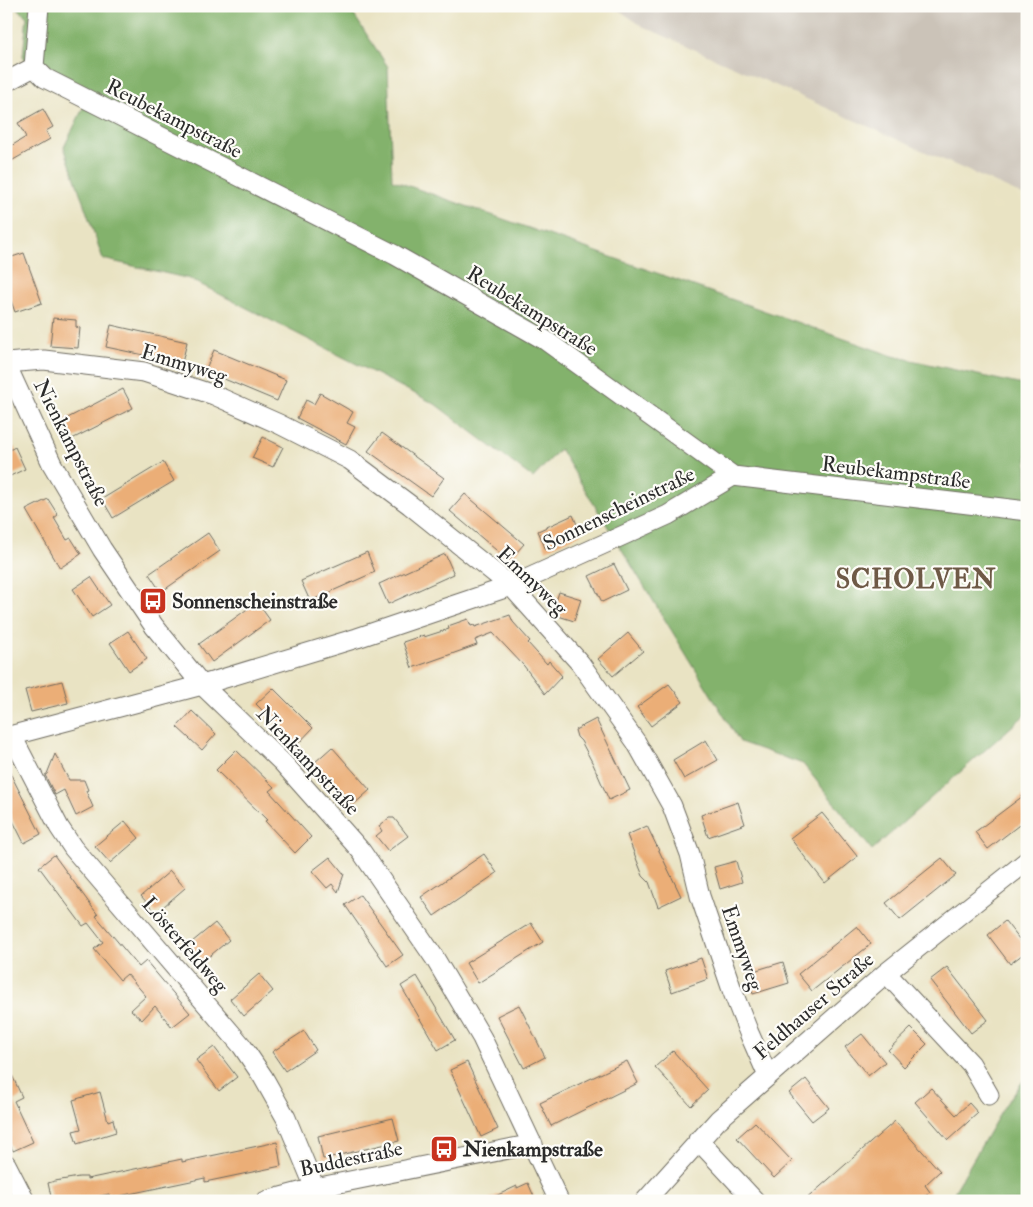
<svg xmlns="http://www.w3.org/2000/svg" width="1033" height="1207" viewBox="0 0 1033 1207" font-family="'IM FELL Double Pica',serif">
<rect width="100%" height="100%" fill="#fdfcf7"/>
<filter id="ink" filterUnits="userSpaceOnUse"><feTurbulence type="fractalNoise" baseFrequency=".02" numOctaves="2"/><feDisplacementMap in="SourceGraphic" scale="10" xChannelSelector="R" yChannelSelector="G"/><feConvolveMatrix kernelMatrix="1 2 1 2 8 2 1 2 1" color-interpolation-filters="sRGB"/></filter>
<filter id="wash" filterUnits="userSpaceOnUse"><feTurbulence type="fractalNoise" baseFrequency=".0096" numOctaves="4" result="noise"/><feDisplacementMap in="SourceGraphic" scale="20" xChannelSelector="R" yChannelSelector="G"/><feGaussianBlur stdDeviation="1.12" result="paint"/><feColorMatrix in="noise" values="0 0 0 0 0 0 0 0 0 0 0 0 0 0 0 0 0 1.4 0 .05"/><feComposite in="paint" operator="in"/></filter>
<g filter="url(#wash)">
<rect width="100%" height="100%" fill="#e9e3c3"/>
<path fill="#cbc3b8" d="M 613,6 L 1027,6 L 1027,197 L 642,26 Z"/>
<path fill="#83b26c" stroke="#576e4c" d="M 15,6 L 348,6 L 388,67 L 392,180 L 893,356 L 1027,386 L 1027,713 L 872,850 L 803,764 L 740,742 L 560,449 L 533,478 L 435,404 L 190,279 L 103,259 L 64,147 L 85,104 L 42,84 L 23,56 L 27,17 Z
M 1027,1076 L 1027,1201 L 949,1201 L 1005,1105 Z"/>
<g id="blocks">
<path fill="#ebae77" d="M 43,109 L 53,127 L 46,131 L 50,139 L 6,164 L 6,149 L 26,137 L 18,123 Z
M 24,253 L 42,303 L 15,312 L 6,287 L 6,259 Z
M 53,318 L 76,320 L 76,327 L 80,328 L 78,348 L 50,346 Z
M 111,325 L 187,342 L 182,363 L 106,347 Z
M 214,350 L 286,380 L 277,401 L 205,371 Z
M 123,389 L 133,408 L 70,440 L 60,422 Z
M 320,393 L 353,412 L 347,423 L 355,427 L 346,444 L 297,418 L 306,400 L 314,404 Z
M 382,433 L 444,478 L 431,496 L 368,451 Z
M 263,437 L 283,447 L 273,467 L 252,458 Z
M 15,447 L 25,469 L 6,478 L 6,452 Z
M 163,462 L 174,481 L 113,518 L 102,499 Z
M 465,494 L 524,544 L 509,561 L 450,511 Z
M 48,499 L 58,515 L 54,518 L 67,540 L 71,538 L 81,554 L 60,568 L 26,510 Z
M 573,515 L 581,534 L 546,550 L 538,531 Z
M 208,533 L 220,551 L 161,592 L 149,574 Z
M 367,552 L 375,572 L 310,601 L 301,581 Z
M 445,554 L 454,574 L 388,604 L 379,584 Z
M 614,564 L 627,590 L 602,602 L 589,576 Z
M 91,577 L 110,605 L 92,617 L 73,589 Z
M 559,592 L 581,599 L 574,621 L 552,614 Z
M 257,602 L 270,620 L 212,662 L 199,644 Z
M 510,615 L 513,622 L 530,641 L 528,643 L 547,664 L 549,661 L 562,676 L 545,694 L 524,666 L 493,633 L 475,640 L 477,645 L 412,668 L 403,642 L 424,635 L 424,637 L 449,629 L 448,626 L 468,619 L 471,626 L 474,625 L 475,627 Z
M 128,631 L 147,659 L 129,671 L 110,643 Z
M 628,633 L 643,651 L 613,676 L 598,659 Z
M 62,681 L 68,703 L 31,712 L 25,690 Z
M 669,684 L 683,702 L 651,726 L 637,707 Z
M 273,688 L 313,728 L 297,745 L 256,704 Z
M 192,711 L 216,734 L 202,750 L 177,727 Z
M 596,719 L 630,790 L 609,800 L 593,764 L 581,741 L 577,737 L 575,730 Z
M 706,740 L 718,760 L 684,779 L 673,760 Z
M 332,747 L 370,790 L 352,806 L 314,763 Z
M 236,750 L 274,787 L 269,791 L 311,837 L 295,853 L 265,821 L 267,820 L 216,770 Z
M 55,754 L 69,780 L 84,780 L 88,790 L 86,791 L 93,807 L 76,816 L 64,790 L 55,795 L 45,775 L 47,774 Z
M 6,765 L 41,834 L 24,843 L 6,807 Z
M 1027,793 L 1027,819 L 988,849 L 975,832 Z
M 738,802 L 745,824 L 708,837 L 701,815 Z
M 822,813 L 857,856 L 856,858 L 825,883 L 790,838 Z
M 389,818 L 394,818 L 408,836 L 388,851 L 376,836 L 382,831 L 379,826 Z
M 125,821 L 139,838 L 110,863 L 95,846 Z
M 647,826 L 681,896 L 658,907 L 649,882 L 643,876 L 627,835 Z
M 484,854 L 497,873 L 434,916 L 421,897 Z
M 54,855 L 98,915 L 96,916 L 139,967 L 146,961 L 190,1013 L 172,1027 L 155,1006 L 142,1020 L 131,1010 L 146,996 L 127,974 L 120,980 L 94,949 L 103,942 L 88,923 L 83,926 L 39,867 Z
M 330,857 L 344,874 L 338,892 L 332,884 L 327,888 L 312,871 Z
M 942,858 L 956,875 L 900,920 L 886,903 Z
M 736,861 L 742,882 L 720,889 L 714,867 Z
M 170,871 L 185,888 L 156,913 L 141,896 Z
M 360,895 L 403,955 L 387,966 L 345,905 Z
M 1005,921 L 1027,949 L 1027,951 L 1010,964 L 988,935 Z
M 215,923 L 229,940 L 200,964 L 186,947 Z
M 531,923 L 543,942 L 478,983 L 466,963 Z
M 857,926 L 871,944 L 812,991 L 798,974 Z
M 701,958 L 708,979 L 672,992 L 665,971 Z
M 783,962 L 789,983 L 753,994 L 747,973 Z
M 947,967 L 988,1020 L 971,1033 L 930,980 Z
M 259,974 L 273,991 L 244,1016 L 230,999 Z
M 417,976 L 455,1040 L 438,1050 L 401,986 Z
M 519,1005 L 545,1057 L 524,1068 L 497,1016 Z
M 911,1028 L 927,1044 L 904,1067 L 888,1050 Z
M 304,1031 L 316,1050 L 285,1071 L 272,1052 Z
M 862,1034 L 885,1062 L 868,1076 L 845,1047 Z
M 214,1047 L 237,1077 L 219,1091 L 196,1060 Z
M 673,1051 L 708,1090 L 691,1106 L 655,1067 Z
M 627,1061 L 638,1083 L 551,1126 L 540,1103 Z
M 6,1062 L 22,1097 L 14,1101 L 33,1142 L 13,1151 L 6,1136 Z
M 467,1062 L 498,1129 L 481,1137 L 450,1070 Z
M 806,1079 L 829,1108 L 812,1121 L 789,1093 Z
M 931,1088 L 956,1115 L 969,1103 L 978,1113 L 948,1140 L 915,1102 Z
M 100,1092 L 108,1121 L 113,1119 L 116,1132 L 77,1144 L 73,1131 L 81,1129 L 73,1100 Z
M 393,1118 L 399,1141 L 323,1159 L 318,1136 Z
M 895,1121 L 940,1171 L 925,1185 L 930,1192 L 920,1201 L 804,1201 Z
M 755,1122 L 792,1161 L 774,1178 L 737,1138 Z
M 277,1142 L 281,1166 L 205,1182 L 205,1178 L 110,1198 L 109,1194 L 79,1201 L 52,1201 L 48,1183 L 55,1181 L 79,1177 L 87,1177 L 87,1179 L 182,1159 L 182,1162 Z
M 528,1183 L 536,1201 L 485,1201 L 517,1186 L 517,1188 Z"/>
</g>
</g>
<g filter="url(#ink)">
<use href="#blocks" fill-opacity="0" stroke="#6e6b60" stroke-width="1"/>
<g fill="none" stroke-linecap="round" stroke-linejoin="round">
<g stroke="#6e6b60" stroke-width="21">
<path id="minor" d="M 34,67 L 45,78 L 395,255 L 545,340 L 733,476 L 1027,511
M 34,67 L 39,6
M 6,82 L 34,67
M 6,363 L 44,360 L 144,372 L 214,395 L 279,424 L 350,460 L 410,505 L 511,586 L 580,663 L 636,742 L 672,806 L 690,854 L 700,896 L 732,990 L 749,1033 L 768,1076
M 6,364 L 52,464 L 102,549 L 154,626 L 202,685 L 283,763 L 361,851 L 434,957 L 482,1038 L 559,1201
M 12,736 L 59,827 L 73,848 L 242,1046 L 263,1077 L 286,1118 L 315,1188
M 6,737 L 202,685 L 357,638 L 511,586 L 668,515 L 733,476
M 886,973 L 971,1064 L 989,1095
M 698,1140 L 755,1201
M 6,1164 L 25,1201
M 266,1201 L 315,1188 L 533,1144
M 645,1201 L 718,1120 L 886,973 L 1027,861"/>
</g>
<use href="#minor" stroke="#fff" stroke-width="19"/>
</g>
</g>
<defs>
<g id="bus-square" transform="scale(1.4375)"><rect x="-9" y="-9" width="18" height="18" rx="4" fill="#c8321e" stroke="#fdfcf7"/><path d="M-5-6H5V4H4V6H2V4H-2V6H-4V4H-5ZM-3.5-4V0h7V-4ZM-3.5 1.2v1.5H-2V1.2ZM2 1.2v1.5H3.5V1.2Z" fill="#fff"/></g>
</defs>
<g fill-rule="evenodd">
<use href="#bus-square" x="153" y="601"/>
<use href="#bus-square" x="444" y="1149"/>
</g>
<g text-anchor="middle" dominant-baseline="central" stroke-width="4.5" stroke-linejoin="round" paint-order="stroke">
<g font-size="21" fill="#2b2b2b" stroke="#fdfcf7">
<text transform="translate(174 119) rotate(27)">Reubekampstraße</text>
<text transform="translate(532 311) rotate(32)">Reubekampstraße</text>
<text transform="translate(184 364) rotate(17)">Emmyweg</text>
<text transform="translate(71 443) rotate(63)">Nienkampstraße</text>
<text transform="translate(896 473) rotate(7)">Reubekampstraße</text>
<text transform="translate(619 509) rotate(-26)">Sonnenscheinstraße</text>
<text transform="translate(532 581) rotate(44)">Emmyweg</text>
<text transform="translate(308 761) rotate(47)">Nienkampstraße</text>
<text transform="translate(185 945) rotate(49)">Lösterfeldweg</text>
<text transform="translate(742 948) rotate(71)">Emmyweg</text>
<text transform="translate(814 1006) rotate(-41)">Feldhauser Straße</text>
<text transform="translate(351 1159) rotate(-12)">Buddestraße</text>
</g>
<g font-size="21" font-weight="bold" fill="#2b2b2b" stroke="#fdfcf7" text-anchor="start">
<text x="172" y="601">Sonnenscheinstraße</text>
<text x="463" y="1149">Nienkampstraße</text>
</g>
<g font-size="26" font-weight="bold" letter-spacing="1" fill="#6e5946" stroke="#fdfcf7">
<text x="916" y="580">SCHOLVEN</text>
</g>
</g>
<rect width="1033" height="1207" fill="none" stroke="#fdfcf7" stroke-width="25"/>
</svg>
